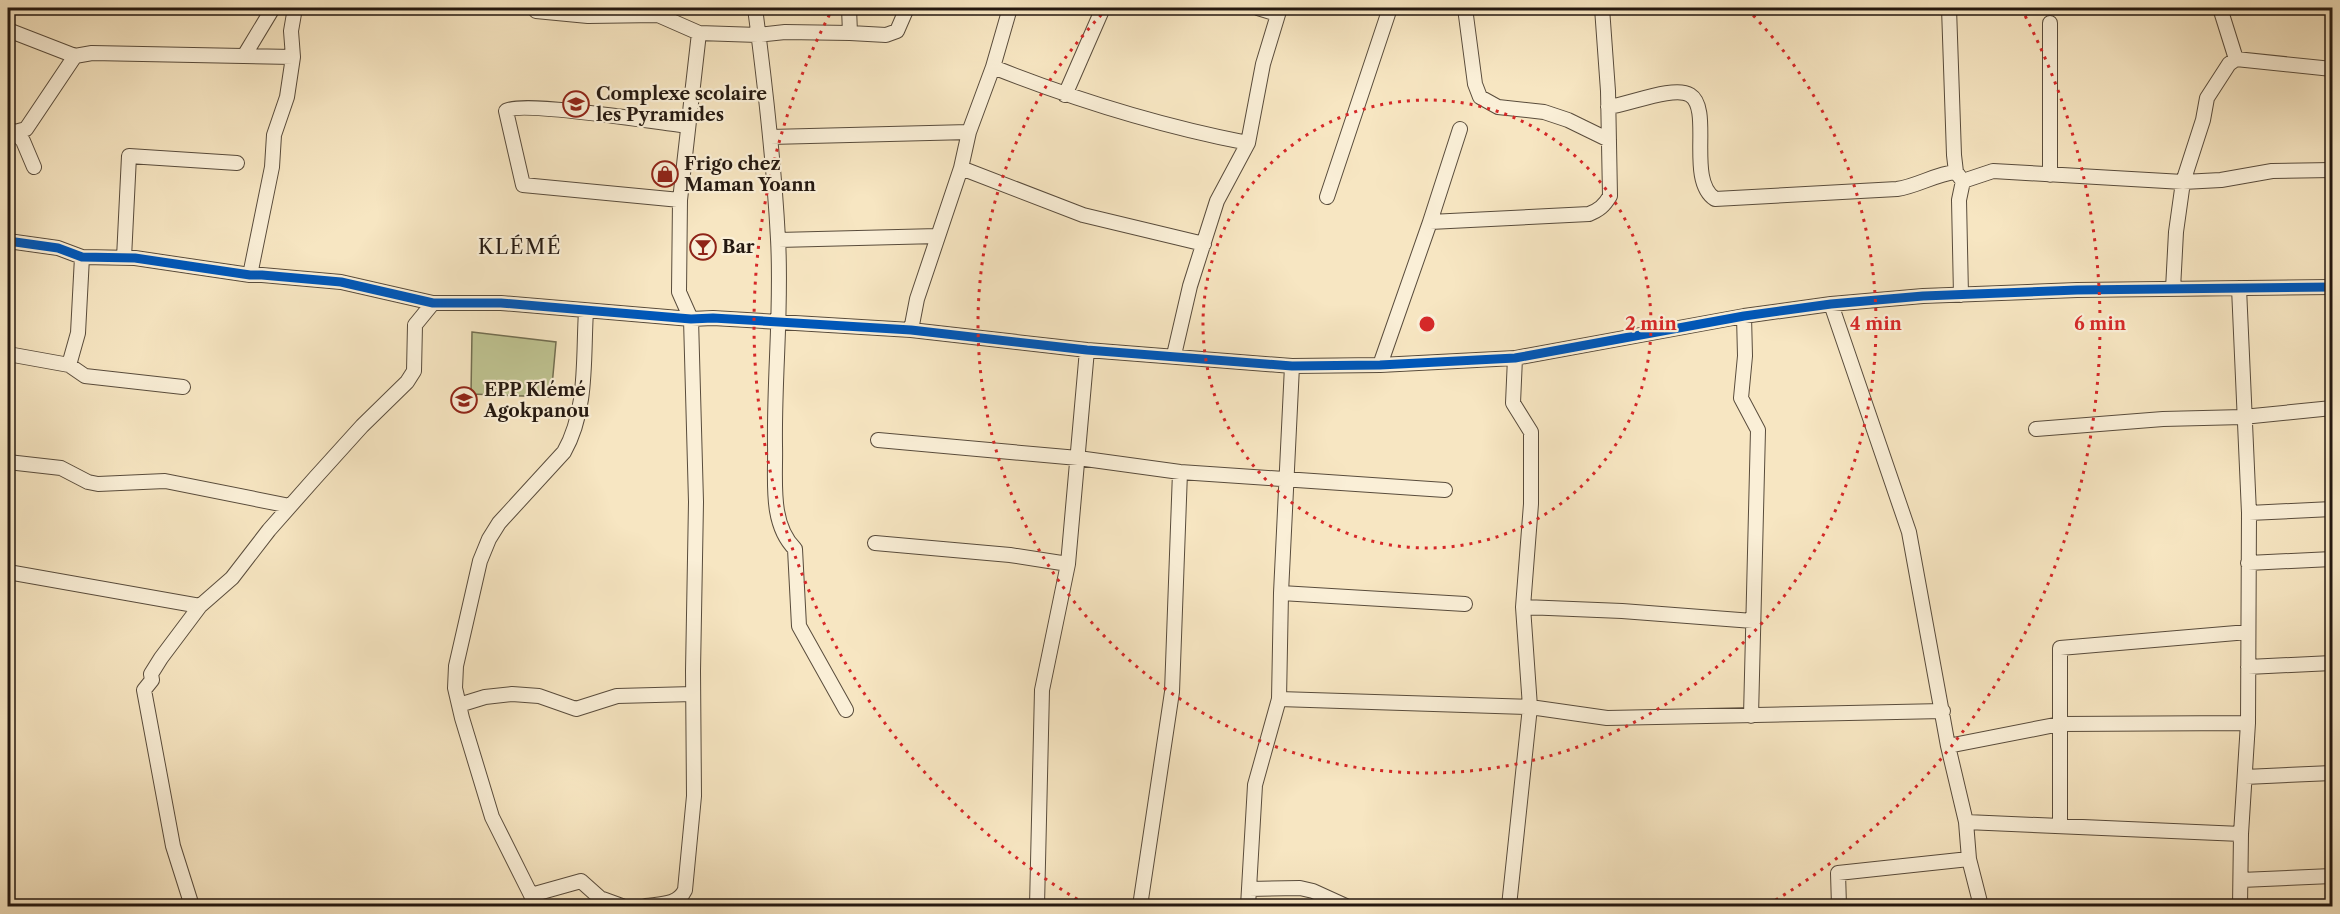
<svg xmlns="http://www.w3.org/2000/svg" width="2340" height="914" viewBox="0 0 2340 914" font-family="'Libre Caslon Text',serif">
<rect width="100%" height="100%" fill="#f7e6c2"/>
<filter id="stains"><feTurbulence type="fractalNoise" baseFrequency=".00333" numOctaves="4"/><feColorMatrix values="0 0 0 0 .2 0 0 0 0 .09 0 0 0 0 .02 0 0 0 .5 -.17"/></filter>
<radialGradient id="worn" r=".72"><stop offset=".6" stop-color="#630" stop-opacity="0"/><stop offset="1" stop-color="#630" stop-opacity=".3"/></radialGradient>
<path fill="#bfc492" stroke="#726e51" stroke-width="1.5" d="M 472,332 L 556,342 L 551,397 L 471,394 Z"/>
<g fill="none" stroke-linecap="round" stroke-linejoin="round">
<g stroke="#594c3c" stroke-width="16">
<path id="minor" d="M 652,8 L 658,15 L 699,33 L 758,35 L 785,32 L 850,33 L 849,8
M 755,8 C 765,84 774,162 778,239 C 782,308 774,376 775,445 C 776,479 769,523 795,549 L 799,626 L 846,710
M 1258,8 L 1277,14
M 1465,8 L 1475,84 L 1480,97 L 1498,107 L 1544,112 L 1568,120 L 1609,140
M 1949,8 L 1954,155 L 1956,172 L 1962,180
M 2220,8 L 2236,59
M 536,11 L 588,16 L 658,15
M 8,30 L 75,56
M 850,33 L 886,35 L 897,31 L 907,8
M 244,56 L 273,8
M 993,67 C 1076,100 1161,126 1248,143
M 1065,95 L 1103,8
M 1608,107 C 1628,105 1674,85 1690,95 C 1713,109 1686,180 1715,199 L 1897,189 C 1918,186 1935,174 1956,172
M 8,130 L 15,132 L 26,129 L 75,56 L 92,53 L 293,57
M 15,132 L 23,141 L 34,167
M 770,137 L 969,132
M 961,168 L 1083,215 L 1204,244
M 2050,175 L 2050,23
M 1327,197 L 1390,8
M 680,200 L 523,185 L 506,111 C 520,100 662,123 688,126
M 1430,222 L 1460,129
M 778,240 L 938,236
M 8,241 L 58,248 L 82,257 L 135,258 L 250,275 L 262,275 L 341,282 L 433,303 L 501,303 L 691,319 L 713,318 L 911,330 L 1087,350 L 1292,366 L 1380,365 L 1515,358 L 1744,316 L 1831,304 L 1923,296 L 2077,290 L 2332,287
M 124,258 L 129,156 L 237,163
M 250,275 L 272,167 L 274,135 L 287,97 L 293,57 L 291,31 L 295,8
M 2239,288 L 2249,513 L 2248,723 L 2241,834 L 2240,906
M 2173,289 L 2176,232 L 2183,182 L 2203,120 L 2207,98 L 2229,64 L 2236,59 L 2332,69
M 1961,295 L 1959,200 L 1963,181 L 1993,171 L 2183,182 L 2221,180 L 2272,171 L 2332,170
M 1831,304 L 1909,532 L 1948,746 L 1966,822 L 1969,859 L 1981,906
M 1744,316 L 1745,356 L 1741,398 L 1758,430 L 1751,716
M 911,330 L 917,299 L 961,168 L 969,132 L 993,67 L 1010,8
M 8,354 L 69,365 L 85,376 L 183,387
M 1174,355 L 1190,286 L 1217,201 L 1248,143 L 1263,64 L 1280,8
M 69,365 L 78,333 L 82,257
M 1380,365 L 1430,222 L 1589,214 C 1599,210 1604,206 1610,196 L 1608,91 L 1602,8
M 2036,429 L 2163,419 L 2243,417 L 2332,408
M 878,440 L 1078,458 L 1180,472 L 1445,490
M 8,462 L 61,468 L 88,482 L 98,484 L 165,481 L 290,506
M 2249,513 L 2332,509
M 875,543 L 1010,555 L 1068,564
M 2248,563 L 2332,559
M 8,572 L 200,606
M 1281,593 L 1465,604
M 1523,607 L 1622,611 L 1753,621
M 2248,667 L 2332,663
M 1279,699 L 1530,707 L 1607,718 L 1943,711
M 459,705 L 485,697 L 512,694 L 539,696 L 576,709 L 617,696 L 693,694
M 1948,746 L 2060,724 L 2248,723
M 2245,777 L 2332,773
M 1966,822 L 2241,834
M 2060,825 L 2060,648 L 2248,632
M 2241,880 L 2332,876
M 1249,889 L 1300,888 L 1313,891 L 1346,906
M 531,895 L 581,881 L 600,898 L 622,906
M 192,906 L 173,846 L 144,690 L 152,680 L 151,674 L 161,658 L 200,606 L 232,578 L 269,530 L 315,478 L 362,426 L 407,382 L 414,371 L 415,325 L 433,303
M 534,906 L 531,895 L 492,817 L 462,718 L 455,688 L 456,666 L 480,561 L 489,539 L 499,523 L 564,452 C 588,410 583,357 586,311
M 646,906 C 661,904 678,905 685,890 L 694,796 L 693,671 L 696,502 L 691,319 L 679,292 L 680,200 L 699,33
M 1037,906 L 1042,690 L 1068,564 L 1087,350
M 1140,906 L 1172,692 L 1180,472
M 1248,906 L 1255,785 L 1279,699 L 1281,593 L 1292,366
M 1509,906 L 1530,707 L 1523,607 L 1531,504 L 1531,432 L 1513,403 L 1515,358
M 1839,906 L 1838,873 L 1969,859"/>
</g>
<use href="#minor" stroke="#faefd7" stroke-width="14"/>
<g stroke="#faefd7" stroke-width="13">
<path id="cycleway" d="M 8,241 L 58,248 L 82,257 L 135,258 L 250,275 L 262,275 L 341,282 L 433,303 L 501,303 L 691,319 L 713,318 L 911,330 L 1087,350 L 1292,366 L 1380,365 L 1515,358 L 1744,316 L 1831,304 L 1923,296 L 2077,290 L 2332,287"/>
</g>
<use href="#cycleway" stroke="#0057b8" stroke-width="9"/>
</g>
<g fill="none" stroke="#d62828" stroke-width="3" stroke-dasharray="3 6">
<circle cx="1427" cy="324" r="224"/>
<path d="M1747 9A449 449 0 1 1 1107 9"/>
<path d="M1085 904A673 673 0 0 1 833 8M2021 8A673 673 0 0 1 1769 904"/>
</g>
<defs>
<g id="school-ring" transform="scale(1.35)"><circle r="9.5" fill="#faefd7" stroke="#8f2418" stroke-width="1.5"/><path d="M0-5L7-2L0 1L-7-2ZM-4 1L0 2.5L4 1V4Q0 6-4 4Z" fill="#8f2418"/></g>
<g id="shop-ring" transform="scale(1.35)"><circle r="9.5" fill="#faefd7" stroke="#8f2418" stroke-width="1.5"/><path d="M-5-2.5h2.3a2.7 3.5 0 0 1 5.4 0H5L5.5 6h-11ZM-1.5-2.5h3a1.5 2.3 0 0 0-3 0Z" fill="#8f2418"/></g>
<g id="bar-ring" transform="scale(1.35)"><circle r="9.5" fill="#faefd7" stroke="#8f2418" stroke-width="1.5"/><path d="M-6-5H6L.8 .8V4.5H3.5V6h-7V4.5H-.8V.8Z" fill="#8f2418"/></g>
</defs>
<g fill-rule="evenodd">
<use href="#school-ring" x="576" y="104"/>
<use href="#shop-ring" x="665" y="174"/>
<use href="#bar-ring" x="703" y="247"/>
<use href="#school-ring" x="464" y="400"/>
</g>
<g text-anchor="middle" dominant-baseline="central" stroke-width="4.5" stroke-linejoin="round" paint-order="stroke">
<g font-size="18" font-weight="bold" fill="#241810" stroke="#faefd7" text-anchor="start">
<text x="596" y="94">Complexe scolaire<tspan x="596" dy="21">les Pyramides</tspan></text>
<text x="684" y="164">Frigo chez<tspan x="684" dy="21">Maman Yoann</tspan></text>
<text x="722" y="247">Bar</text>
<text x="484" y="390">EPP Klémé<tspan x="484" dy="21">Agokpanou</tspan></text>
</g>
<g font-size="20" letter-spacing="1.5" fill="#241810" stroke="#faefd7">
<text x="520" y="247">KLÉMÉ</text>
</g>
</g>
<circle cx="1427" cy="324" r="9" fill="#d62828" stroke="#faefd7" stroke-width="3"/>
<g font-size="18" text-anchor="middle" font-weight="bold" fill="#d62828" stroke="#faefd7" stroke-width="4.5" stroke-linejoin="round" paint-order="stroke">
<text x="1651" y="330">2 min</text>
<text x="1876" y="330">4 min</text>
<text x="2100" y="330">6 min</text>
</g>
<rect width="2340" height="914" fill="none" stroke="#f7e6c2" stroke-width="30"/>
<rect x="9" y="9" width="2322" height="896" fill="none" stroke="#241810" stroke-width="3"/>
<rect x="15" y="15" width="2310" height="884" fill="none" stroke="#241810" stroke-width="1.5"/>
<rect width="100%" height="100%" filter="url(#stains)"/>
<rect width="100%" height="100%" fill="url(#worn)"/>
</svg>
